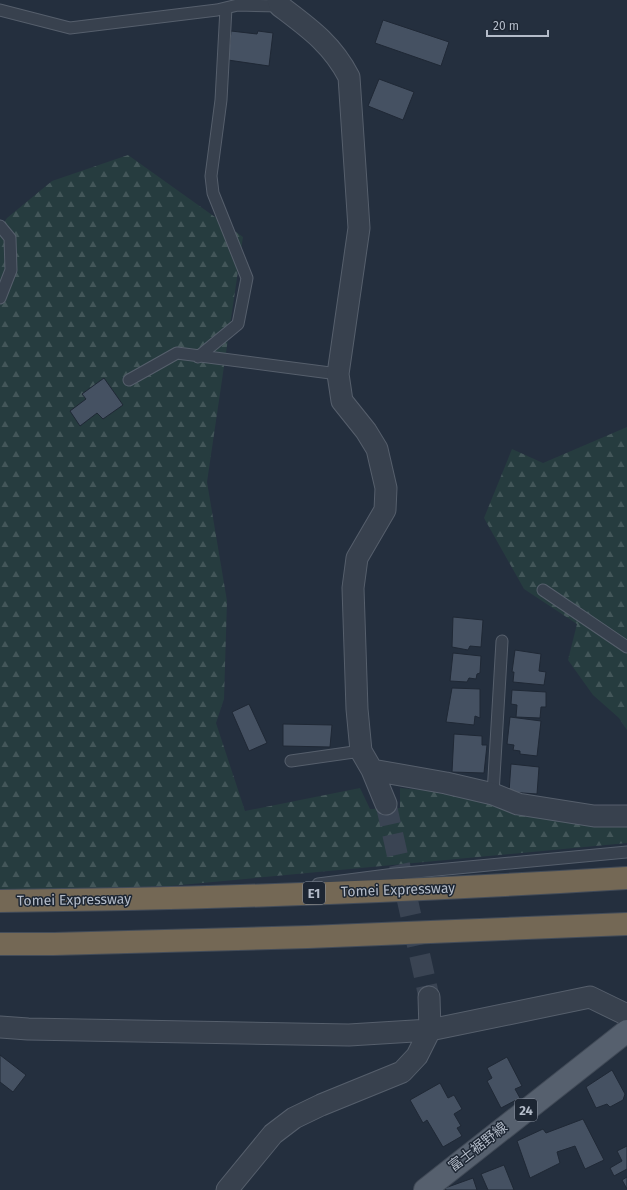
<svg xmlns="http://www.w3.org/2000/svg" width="627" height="1190" viewBox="0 0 627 1190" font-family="'Fira Sans','Noto Sans JP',sans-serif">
<defs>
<pattern id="forest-firs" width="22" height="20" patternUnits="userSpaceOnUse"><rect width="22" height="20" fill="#263c3f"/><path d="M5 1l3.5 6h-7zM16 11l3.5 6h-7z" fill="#435659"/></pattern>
</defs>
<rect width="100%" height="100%" fill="#242f3e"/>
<path fill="url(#forest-firs)" d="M 128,155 L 243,237 L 207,482 L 227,601 L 224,699 L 216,723 L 245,811 L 360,788 L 370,809 L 400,808 L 400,788 L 452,793 L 627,823 L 627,843 L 170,886 L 0,891 L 0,229 L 7,218 L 52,181 Z
M 627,427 L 627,730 L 619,718 L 593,695 L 568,660 L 577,624 L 524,589 L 484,518 L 512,449 L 543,463 Z"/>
<path fill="#455162" stroke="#1f2835" d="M 383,20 L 449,42 L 441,66 L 375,43 Z
M 231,31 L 257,34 L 258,31 L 273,33 L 269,66 L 228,60 Z
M 379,79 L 414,92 L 403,120 L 368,106 Z
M 104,378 L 123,405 L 103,419 L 97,413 L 80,426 L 70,411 L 86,399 L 82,394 Z
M 453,617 L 483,620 L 481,647 L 470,646 L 468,650 L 452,647 Z
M 515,650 L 541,654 L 539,671 L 546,672 L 544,685 L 513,682 L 514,672 L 512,672 Z
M 453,653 L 481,656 L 480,673 L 477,674 L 476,679 L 469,678 L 467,682 L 450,681 Z
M 452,688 L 480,689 L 480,718 L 475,716 L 474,725 L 446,722 Z
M 512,690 L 546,692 L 546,707 L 541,707 L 540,718 L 516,717 L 517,705 L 511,704 Z
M 249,704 L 267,743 L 249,751 L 232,712 Z
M 510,717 L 541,721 L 537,756 L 520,754 L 520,751 L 513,750 L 514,745 L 507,744 Z
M 283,724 L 332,725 L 330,747 L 283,746 Z
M 454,734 L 482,736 L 482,745 L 487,745 L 484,773 L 452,772 Z
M 511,764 L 539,767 L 537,794 L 509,792 Z
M 0,1055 L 26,1075 L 13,1092 L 0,1082 Z
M 507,1057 L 522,1086 L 515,1089 L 520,1098 L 501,1108 L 487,1081 L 492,1078 L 487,1068 Z
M 612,1070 L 625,1094 L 623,1100 L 610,1107 L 607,1104 L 596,1108 L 586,1087 Z
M 440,1083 L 448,1098 L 454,1095 L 462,1109 L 454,1114 L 461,1126 L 457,1128 L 462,1136 L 443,1147 L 427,1120 L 423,1123 L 410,1100 Z
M 583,1119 L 604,1160 L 585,1169 L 575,1146 L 557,1152 L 560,1163 L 530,1178 L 517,1141 L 543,1129 L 546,1133 Z
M 627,1146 L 627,1169 L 614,1176 L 610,1168 L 622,1161 L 617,1151 Z
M 504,1165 L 514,1190 L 488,1190 L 481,1174 Z
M 627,1177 L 627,1189 L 622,1180 Z
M 473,1178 L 477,1190 L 446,1190 L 445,1188 Z"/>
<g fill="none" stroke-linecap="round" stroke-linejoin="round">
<path stroke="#3a4453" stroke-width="21" stroke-dasharray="21 10" stroke-linecap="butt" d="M 386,804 L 429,997"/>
<g stroke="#565f6c" stroke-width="13">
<path id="lane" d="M 0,10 L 70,28 L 217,10 L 238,5 L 280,6
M 0,226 L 10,238 L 11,270 L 0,298
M 198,357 L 238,324 L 247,278 L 213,193 L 211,176 L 221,100 L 226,8
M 129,380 L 177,353 L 338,374
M 543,590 L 627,647
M 291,761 L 361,751
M 493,794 L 502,641
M 318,884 L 395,874 L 627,852"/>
</g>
<g stroke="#565f6c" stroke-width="23">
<path id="street" d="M 278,0 L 280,6 C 309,28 332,44 349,77 L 359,228 L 338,374 L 342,401 L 366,431 L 377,449 L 386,488 L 385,510 L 357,558 L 353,588 L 357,709 L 361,751 L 372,770 L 386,804
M 372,770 L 446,783 L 493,794 L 518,804 L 594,816 L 627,816
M 0,1027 L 28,1029 L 349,1035 L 430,1030 L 590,997 L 627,1015
M 227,1190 L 273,1134 L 294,1118 L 321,1105 L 402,1072 L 417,1056 L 430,1030 L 429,997"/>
</g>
<g stroke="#414a57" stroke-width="24">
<path id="primary" d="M 425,1190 L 627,1031"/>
</g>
<g stroke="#434c59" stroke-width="24">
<path id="highway" d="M 0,901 C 209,899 418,891 627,878
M 0,944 L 54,944 L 308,937 L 627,924"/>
</g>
<use href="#lane" stroke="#38414e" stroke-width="11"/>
<use href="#street" stroke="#38414e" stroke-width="21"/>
<use href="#primary" stroke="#56606e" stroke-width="22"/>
<use href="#highway" stroke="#746855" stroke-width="22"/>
</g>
<g text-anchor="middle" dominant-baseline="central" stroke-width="3" stroke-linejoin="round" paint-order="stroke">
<g fill="#1d2633" stroke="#878f9c" stroke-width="1">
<rect x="303" y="882" width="22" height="22" rx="3"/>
<rect x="515" y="1099" width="22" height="22" rx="3"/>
</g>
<g font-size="13" font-weight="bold" fill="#b4bcc9">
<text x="314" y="893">E1</text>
<text x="526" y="1110">24</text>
</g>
<g font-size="14" fill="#b4bcc9" stroke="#1d2633">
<text transform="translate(398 890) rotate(-2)">Tomei Expressway</text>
<text transform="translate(74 900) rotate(-1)">Tomei Expressway</text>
<text transform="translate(478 1147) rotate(-38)">富士裾野線</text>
</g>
</g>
<path d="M487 30v6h61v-6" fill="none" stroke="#b4bcc9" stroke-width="2"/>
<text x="493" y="30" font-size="12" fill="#b4bcc9" stroke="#1d2633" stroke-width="3" paint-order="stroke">20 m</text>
</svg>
